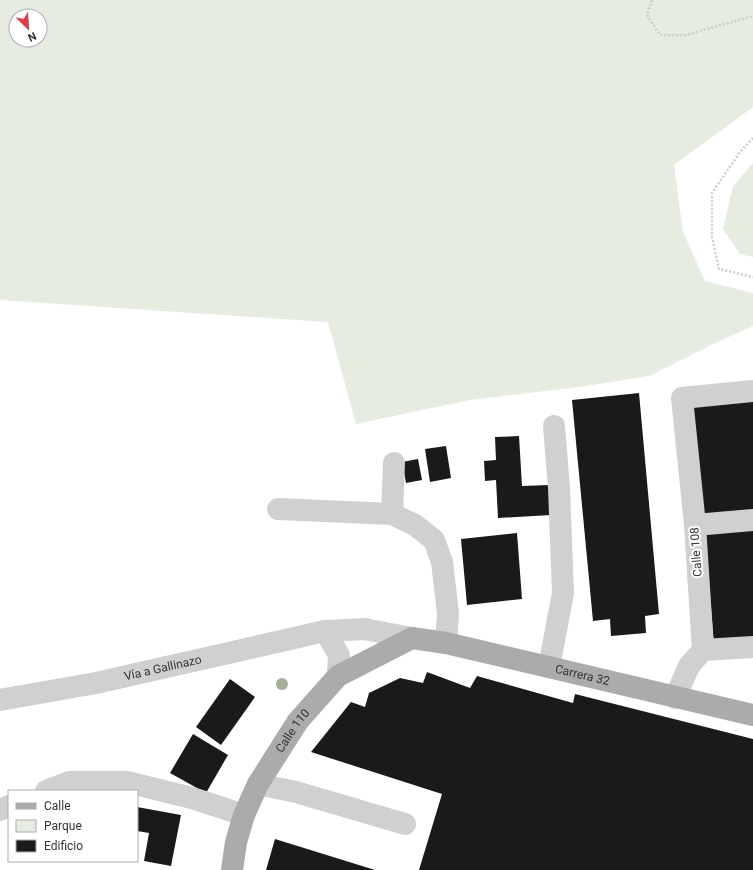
<svg xmlns="http://www.w3.org/2000/svg" width="753" height="870" viewBox="0 0 753 870" font-family="Roboto,sans-serif">
<rect width="100%" height="100%" fill="#fff"/>
<path fill="#e6ecdf" fill-rule="evenodd" d="M 0,0 L 753,0 L 753,107 L 674,165 L 683,232 L 705,281 L 753,293 L 753,326 L 711,345 L 649,376 L 579,387 L 470,400 L 356,424 L 328,322 L 0,300 ZM 16,16 L 40,16 L 40,40 L 16,40 Z
M 753,163 L 753,257 L 740,254 L 723,229 L 733,186 Z"/>
<path fill="#1a1a1a" d="M 639,393 L 659,614 L 645,616 L 646,633 L 611,636 L 610,619 L 593,621 L 572,400 Z
M 753,401 L 753,511 L 701,516 L 692,407 Z
M 519,436 L 522,486 L 549,485 L 551,515 L 498,518 L 496,480 L 485,481 L 484,461 L 496,460 L 495,437 Z
M 446,446 L 451,478 L 430,482 L 425,449 Z
M 418,459 L 422,480 L 406,483 L 402,462 Z
M 753,530 L 753,642 L 714,645 L 705,534 Z
M 517,533 L 522,599 L 467,605 L 461,539 Z
M 427,672 L 470,688 L 477,676 L 573,703 L 575,694 L 753,739 L 753,870 L 419,870 L 442,794 L 311,752 L 351,702 L 365,707 L 369,693 L 400,678 L 423,683 Z
M 230,679 L 255,697 L 221,745 L 196,727 Z
M 193,734 L 228,755 L 206,793 L 170,773 Z
M 137,807 L 181,815 L 171,866 L 144,861 L 149,833 L 137,831 Z
M 275,839 L 375,870 L 266,870 Z"/>
<g fill="none" stroke-linecap="round" stroke-linejoin="round">
<path stroke="#cdcdcd" stroke-width="2.5" stroke-dasharray="2 2" stroke-linecap="butt" d="M 652,0 L 647,15 L 660,35 L 686,35 L 753,16
M 753,138 L 740,152 L 712,193 L 712,237 L 719,269 L 753,277"/>
<g stroke="#d0d0d0" stroke-width="22">
<path d="M 278,509 L 392,514 L 415,525 L 434,540 L 442,562 L 448,613 L 446,643"/>
<path d="M 392,514 L 394,463"/>
<path d="M 695,525 L 753,520"/>
<path d="M 325,631 L 339,655 L 338,676"/>
<path d="M 703,650 L 753,647"/>
<path d="M 549,667 L 563,593 L 559,488 L 554,426"/>
<path d="M 675,698 L 689,666 L 703,650 L 695,525 L 682,398 L 753,391"/>
<path id="s1" d="M 0,700 L 96,683 L 325,631 L 364,629 L 412,638"/>
<path d="M 258,784 L 296,792 L 405,824"/>
<path d="M 46,791 L 69,782 L 127,782 L 192,798 L 244,815"/>
<path d="M 0,810 L 9,806"/>
</g>
<path stroke="#ababab" stroke-width="22" id="s2" d="M 232,870 L 236,842 L 244,815 L 258,784 L 298,721 L 338,676 L 412,638 L 446,643 L 753,715"/>
</g>
<circle fill="#a2b095" cx="282" cy="684" r="6"/>
<g text-anchor="middle" dominant-baseline="central" stroke-width="4" stroke-linejoin="round" paint-order="stroke">
<g font-size="12" fill="#333" stroke="#fff">
<text transform="translate(696 552) rotate(-94)">Calle 108</text>
<text stroke="none"><textPath href="#s1" startOffset="166">Vía a Gallinazo</textPath></text>
<text stroke="none"><textPath href="#s2" startOffset="483">Carrera 32</textPath></text>
<text stroke="none"><textPath href="#s2" startOffset="154">Calle 110</textPath></text>
</g>
</g>
<rect x="8" y="790" width="130" height="72" fill="#ffffff" stroke="#adadad"/>
<rect x="16" y="803" width="20" height="6" fill="#ababab" stroke="#adadad"/>
<text x="44" y="810" font-size="12" fill="#333333">Calle</text>
<rect x="16" y="820" width="20" height="12" fill="#e6ecdf" stroke="#adadad"/>
<text x="44" y="830" font-size="12" fill="#333333">Parque</text>
<rect x="16" y="840" width="20" height="12" fill="#1a1a1a" stroke="#adadad"/>
<text x="44" y="850" font-size="12" fill="#333333">Edificio</text>
<g transform="translate(28 28) rotate(155)"><circle r="19" fill="#ffffff" stroke="#adadad"/>
<path d="M0-3L7 15L0 10L-7 15Z" fill="#e63946"/>
<text y="-6" font-size="11" font-weight="bold" text-anchor="middle" fill="#333333">N</text>
</g>
</svg>
